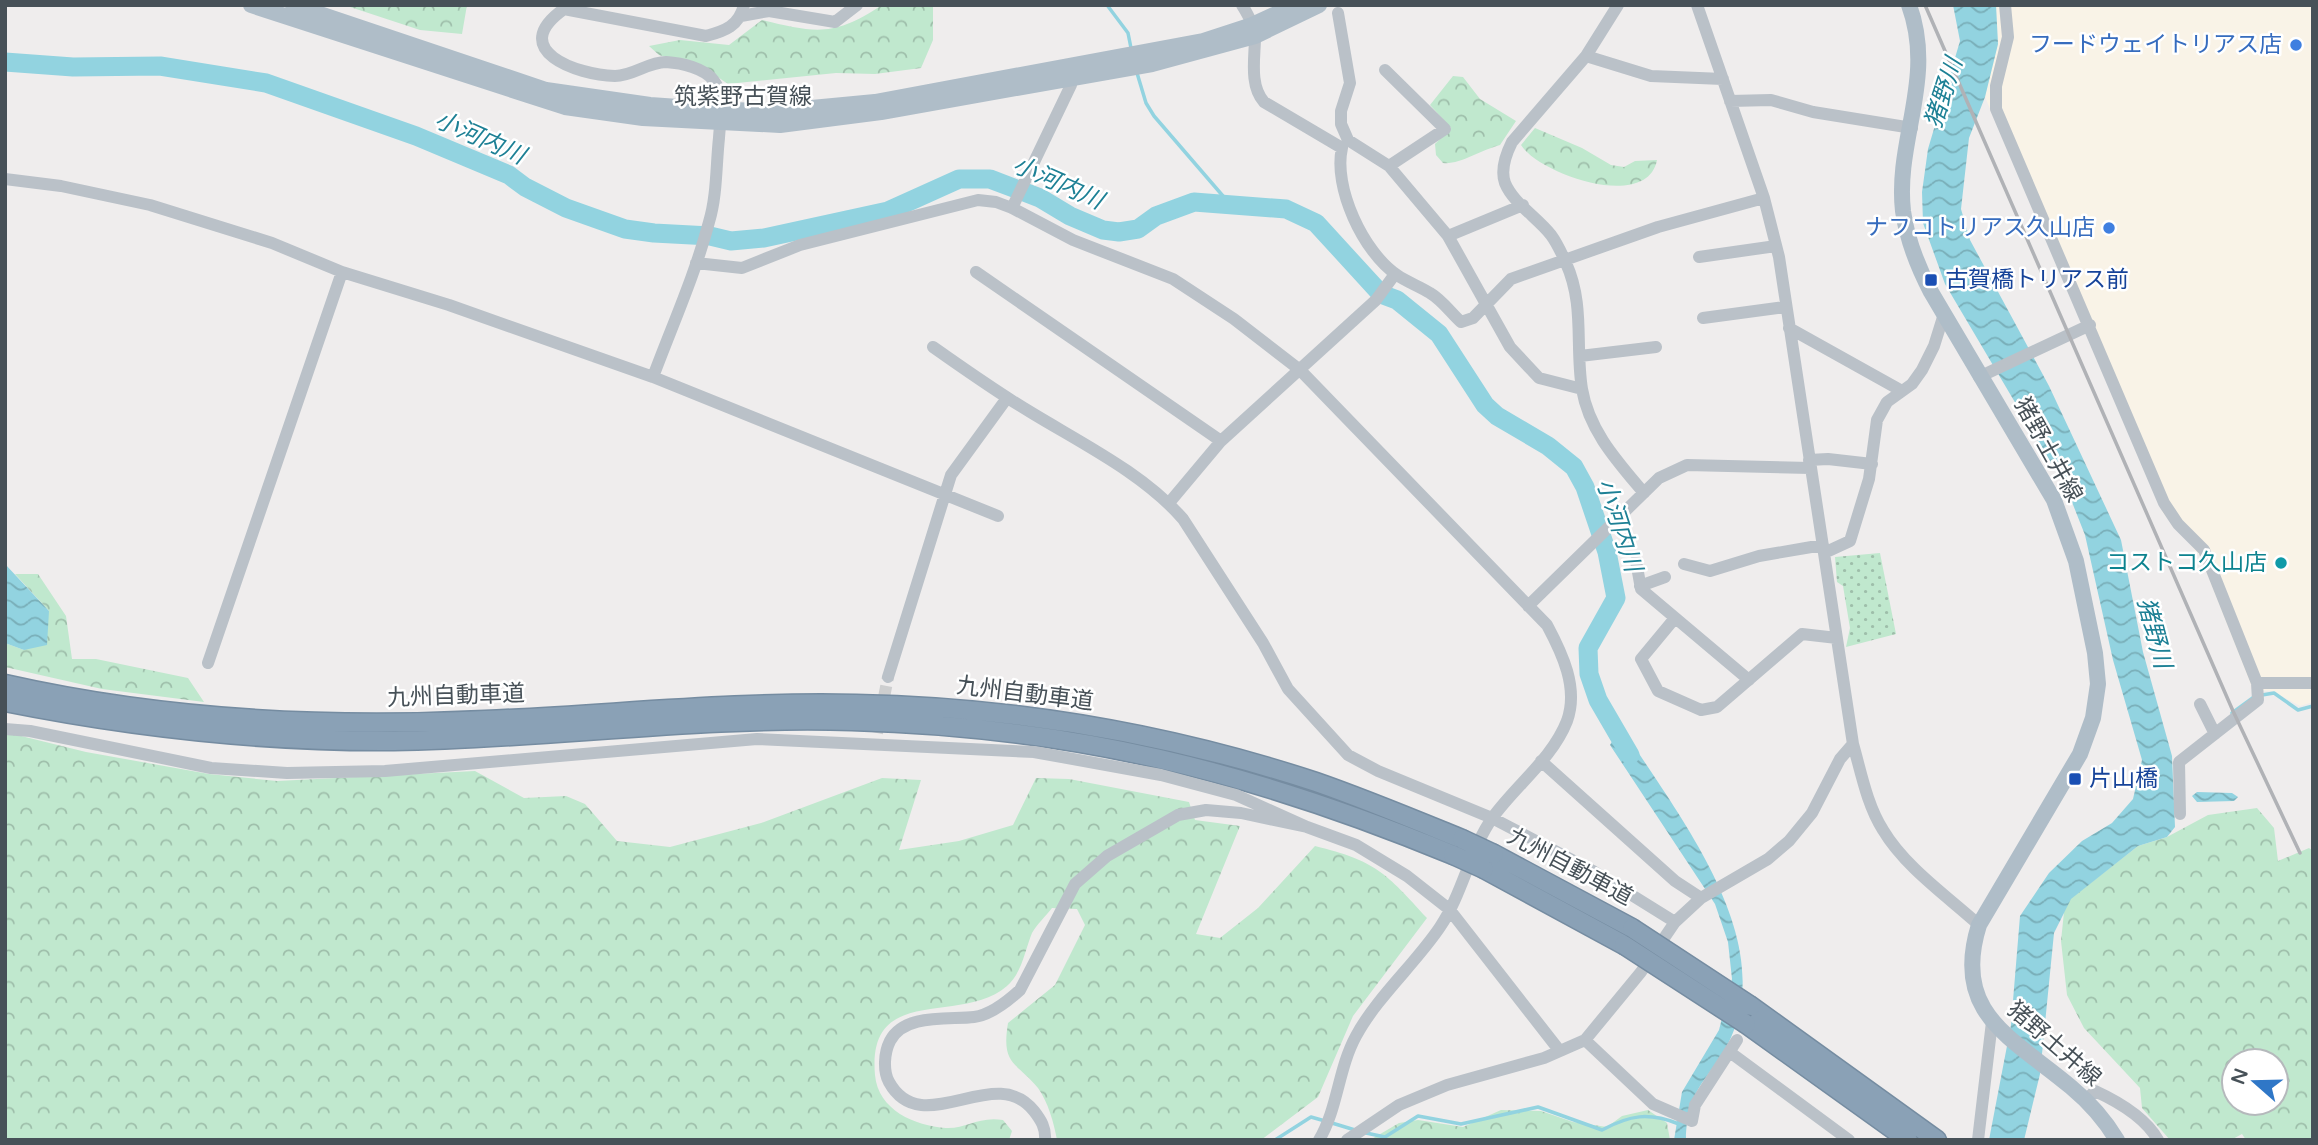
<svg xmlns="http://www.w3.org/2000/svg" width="2318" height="1145" viewBox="0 0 2318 1145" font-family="'Varela Round','Noto Sans JP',sans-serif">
<defs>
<pattern id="forest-crowns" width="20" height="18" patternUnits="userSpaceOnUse" patternTransform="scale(1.75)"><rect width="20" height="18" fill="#c0e8ce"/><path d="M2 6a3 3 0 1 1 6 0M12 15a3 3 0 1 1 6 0" fill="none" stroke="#9ebeaa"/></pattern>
<pattern id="park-dots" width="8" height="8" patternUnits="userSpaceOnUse" patternTransform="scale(1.75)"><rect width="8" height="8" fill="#c0e8ce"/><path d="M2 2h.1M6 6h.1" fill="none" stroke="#9ebeaa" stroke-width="1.8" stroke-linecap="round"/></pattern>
<pattern id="water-waves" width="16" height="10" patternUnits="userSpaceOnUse" patternTransform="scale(1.75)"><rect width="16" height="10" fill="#92d3e0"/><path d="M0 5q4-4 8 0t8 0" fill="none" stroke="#79aeb8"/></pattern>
</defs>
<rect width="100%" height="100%" fill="#efeded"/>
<path fill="#f9f3e7" d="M 1996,5 L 2313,5 L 2313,702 L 2300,706 L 2272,691 L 2253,690 L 2200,556 L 2163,513 L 1985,97 L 1998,44 Z"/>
<path fill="url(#forest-crowns)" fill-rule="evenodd" d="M 344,5 L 467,5 L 462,34 L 420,30 Z
M 882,5 L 933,5 L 933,40 L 921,68 L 875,74 L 836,73 L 728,84 L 706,69 L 659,55 L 649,46 L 680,40 L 729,45 L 762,20 C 816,33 834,37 882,5 Z
M 1453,76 L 1463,77 L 1480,99 L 1516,121 L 1500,145 C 1481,150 1459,165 1443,163 L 1436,155 L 1435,144 L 1451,128 L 1430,105 Z
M 1535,128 L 1582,148 L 1611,165 L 1624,167 L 1635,161 L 1657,160 C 1647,212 1539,174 1521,145 Z
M 15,574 L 38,574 L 66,616 L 72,659 L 96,659 L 188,678 L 204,702 L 102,689 L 5,667 L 5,643 L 24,650 L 49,611 Z
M 5,732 L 86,752 L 209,774 L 277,781 L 475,771 L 524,798 L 566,796 L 585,804 L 617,841 L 670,847 L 761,823 L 882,778 L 921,780 L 899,850 L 959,841 L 1013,825 L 1036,778 L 1069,779 L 1189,802 L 1195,820 L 1240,826 L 1196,934 L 1220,938 L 1258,908 L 1315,846 C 1376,861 1386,873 1427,918 L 1353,1016 L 1318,1097 L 1261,1140 L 1057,1140 C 1054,1123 1048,1102 1038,1088 C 1016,1061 1001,1066 1008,1023 L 1055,985 L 1085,925 L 1077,909 L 1052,908 C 1046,916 1037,924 1032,933 C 1025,950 1022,973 1007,986 C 961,1026 867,982 875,1075 C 878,1110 915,1126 946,1128 C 966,1129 978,1116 1003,1120 L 1012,1131 L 1009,1140 L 5,1140 Z
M 2257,808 L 2274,828 L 2278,861 L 2309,848 L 2313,851 L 2313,1140 L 2246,1140 L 2242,1134 L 2231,1140 L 2170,1140 L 2142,1108 L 2140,1088 L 2084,1028 L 2067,995 L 2061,941 L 2064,912 L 2070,899 L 2138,846 L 2167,837 L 2208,815 ZM 2234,1061 L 2276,1061 L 2276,1103 L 2234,1103 Z
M 1501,1110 L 1541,1111 L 1573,1122 L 1607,1127 L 1622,1116 L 1648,1110 L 1667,1123 L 1670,1140 L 1370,1140 L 1399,1123 L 1418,1120 L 1463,1127 Z"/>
<path fill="url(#park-dots)" d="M 1880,553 L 1896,634 L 1846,647 L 1850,628 L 1843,586 L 1837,582 L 1835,557 Z"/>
<path fill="url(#water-waves)" d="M 1953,5 L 1996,5 L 1998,44 L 1985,97 L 1969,138 L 1961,209 L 1970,240 L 2049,386 L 2121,540 L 2143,652 L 2172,756 L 2175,827 L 2167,837 L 2138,846 L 2071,899 L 2054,933 L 2040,1074 L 2024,1140 L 1989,1140 L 2011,1025 L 2020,916 L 2049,873 L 2082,841 L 2112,823 L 2133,799 L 2142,760 L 2113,660 L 2085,535 L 2068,492 L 1945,284 L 1923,223 L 1922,192 L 1928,149 L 1960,41 Z
M 5,564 L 49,611 L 47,645 L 24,650 L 5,643 Z
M 1621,726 C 1673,809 1776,933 1732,1035 C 1714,1078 1687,1083 1686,1140 L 1674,1140 L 1682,1092 L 1719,1030 L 1732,979 L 1728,942 L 1715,904 L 1610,745 Z
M 2197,792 L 2232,793 L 2238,797 L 2234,801 L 2197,802 L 2192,796 Z"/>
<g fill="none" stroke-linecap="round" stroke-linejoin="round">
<path stroke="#92d3e0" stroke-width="3.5" d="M 1107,5 L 1128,33 L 1131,48
M 1137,73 L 1146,103 L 1154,116 L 1229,203
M 2262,695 L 2274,693 L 2298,710 L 2313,706
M 2232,713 L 2254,697
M 1332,1123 L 1355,1130
M 1366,1133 L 1385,1137 L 1418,1116 L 1461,1124 L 1538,1107 L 1602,1130 C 1630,1115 1648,1112 1679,1124
M 1275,1140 L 1311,1117 L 1325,1121"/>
<path stroke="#92d3e0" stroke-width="19" d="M 5,62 L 73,67 L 160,66 L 266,83 L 416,136 L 509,175 L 525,187 L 566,208 L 625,229 L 654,233 L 710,236 L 731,241 L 764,238 L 888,211 L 959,179 L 990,179 L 1040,198 L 1070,216 L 1103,230 L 1119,232 L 1138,229 L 1156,216 L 1194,202 L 1286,209 L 1316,223 L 1381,294 L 1397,300 L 1439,334 L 1485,405 L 1497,416 L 1548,446 L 1574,467 L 1585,487 L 1607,552 L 1616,598 L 1588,648 L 1589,674 L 1598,700 L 1630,755"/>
<path stroke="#cdcecf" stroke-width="12" stroke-dasharray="12 6" stroke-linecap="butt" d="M 877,733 L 888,677"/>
<g stroke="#758ca1" stroke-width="21">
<path id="highway" d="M 5,684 C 164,720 323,728 485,720 C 609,715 732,701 856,704 C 1013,707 1167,733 1316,782 C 1365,799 1413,819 1462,839
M 5,702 C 135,728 262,742 394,741 C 546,739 699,716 852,721 C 1072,727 1250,771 1453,855
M 1494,854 L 1632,928
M 1484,869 L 1624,945
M 1751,1006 L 1937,1140
M 1746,1024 L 1908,1140"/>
</g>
<path stroke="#bac1c8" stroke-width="12" d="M 1242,5 C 1247,13 1255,27 1255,37 C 1255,57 1249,85 1264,102 L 1342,148 C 1333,187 1363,252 1397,275 C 1407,282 1419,286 1430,293 C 1442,300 1451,313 1461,322 L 1473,318 L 1511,279 L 1658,227 L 1764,198
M 1618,5 L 1586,56 L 1512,142 C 1506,154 1500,169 1505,183 C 1513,203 1538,218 1551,235 C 1557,243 1562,254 1566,263 C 1585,305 1575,346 1582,389 C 1589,431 1618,462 1644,493
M 1697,5 L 1764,198 L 1779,257 L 1853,744 C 1861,772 1867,805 1883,830 C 1905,867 1947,896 1979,925
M 2005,5 L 2008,37 L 1996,86 L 1996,109 L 2164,503 L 2178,524 L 2204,550 L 2257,683 L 2258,700 L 2179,762 L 2180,814
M 1338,13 L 1350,83 L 1341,111 L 1341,124 L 1348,140 L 1389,166 L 1448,236 L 1510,347 L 1539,378 L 1582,389
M 741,16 L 769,11 L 835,22 L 857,5
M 1586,56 L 1651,76 L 1723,79
M 1385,70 L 1445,129 L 1389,166
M 1730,101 L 1771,100 L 1813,112 L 1912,128
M 5,179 L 61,186 L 150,205 L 272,243 L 342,272 L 449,305 L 653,377 L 998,516
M 1012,208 L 1071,85 L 1070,77
M 1448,236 L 1523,205
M 1699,257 L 1776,246
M 696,263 L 742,268 L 800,245 L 978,200 L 996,202 L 1012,208 L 1073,240 L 1173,279 L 1234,319 L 1300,370 L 1547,625 C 1562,653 1579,688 1567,721 C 1552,759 1517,784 1493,817 C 1470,849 1463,893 1440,927 C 1416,963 1377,997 1356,1036 C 1338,1069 1338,1108 1319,1140
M 976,272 L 1221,441
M 1703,318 L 1785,307
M 1789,328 L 1902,391
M 933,347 C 966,370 998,393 1032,413 C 1083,444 1144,474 1183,519 L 1263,643 L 1288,689 L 1348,755 L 1378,771 L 1492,818 L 1593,871 L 1675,922
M 1580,356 L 1656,347
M 653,377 C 672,326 695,275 709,222 C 717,196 716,165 719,138 C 720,121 725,95 714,81 C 705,68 681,63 666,62 C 648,62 633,76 615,76 C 577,75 506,50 564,9 L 706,36 C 725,31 739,26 744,5
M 1979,377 L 2090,325
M 1809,460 L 1828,459 L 1872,464
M 1169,503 L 1221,441 L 1376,300 L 1395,274
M 1824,553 L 1850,541 L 1869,479 L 1877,420 L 1887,402 L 1912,384 L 1922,370 L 1934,346 L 1944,314
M 1636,561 L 1641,589 L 1749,680
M 1684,564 L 1710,571 L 1759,556 L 1823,545
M 1640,586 L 1665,577
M 1528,606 L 1659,478 L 1687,465 L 1810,468
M 1675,618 L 1641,659 L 1658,691 L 1701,710 L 1717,707 L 1802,634 L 1837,638
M 208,663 L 342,272
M 888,677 L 951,475 L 1007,398
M 2257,683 L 2313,683
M 2200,704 L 2215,734
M 5,729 L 30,731 L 211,768 L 287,773 L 385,771 L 757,739 L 1034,752 L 1161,775 L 1236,795 L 1307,827
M 1541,761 L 1675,881 L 1701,898
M 1585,1040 L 1653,1104 L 1692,1121 L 1695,1105 L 1737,1040
M 1731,1053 L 1849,1140
M 2086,1100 L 2095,1091 C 2119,1102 2145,1117 2158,1140
M 1045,1140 C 1046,1128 1041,1120 1034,1111 C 995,1061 922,1142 889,1082 C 883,1071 884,1053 890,1041 C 904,1013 950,1020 974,1017 C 991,1015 1008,1001 1020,990 L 1075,884 L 1107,856 L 1178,815 L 1206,810 L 1241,813 L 1307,827 L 1356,845 L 1407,876 L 1449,909 L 1559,1050
M 1347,1140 L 1399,1105 L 1447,1085 L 1544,1058 L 1585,1040 L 1641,972 L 1675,922 L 1701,898 L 1768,859 L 1789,841 L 1812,813 L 1840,759 L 1853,744
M 1978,1140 L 1992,1022"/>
<path stroke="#afbdc8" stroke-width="16" d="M 251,5 L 565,107 L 643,118 L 780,125 L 881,112 L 1152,64 L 1255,36 L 1319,5
M 293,5 L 546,90 L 650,105 L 721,110 L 780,111 L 875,102 L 1203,41 L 1252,25 L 1296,5
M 1909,5 C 1936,79 1895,140 1903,211 C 1907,240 1918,267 1931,292 L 2054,500 L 2076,561 L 2095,653 L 2098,684 L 2093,718 L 2080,754 L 1979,925 C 1951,1014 2013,1038 2071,1087 C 2089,1102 2105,1120 2117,1140"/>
<use href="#highway" stroke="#8aa1b6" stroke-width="18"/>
<path stroke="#b0b2b6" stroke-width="3.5" d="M 1925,5 L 2233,711 L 2300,853"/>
<g stroke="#758ca1" stroke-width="21" stroke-linecap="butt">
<path id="highway-bridge" d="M 1462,839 L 1494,854
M 1453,855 L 1484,869
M 1632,928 L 1751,1006
M 1624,945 L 1746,1024"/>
</g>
<use href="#highway-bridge" stroke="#8aa1b6" stroke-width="18"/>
</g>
<g fill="#3f7fe0" stroke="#fff" stroke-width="2.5">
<circle cx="2296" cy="45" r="7"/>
<circle cx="2109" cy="228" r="7"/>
</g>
<g fill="#1a4fb4" stroke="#fff" stroke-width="2.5">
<rect x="1924" y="273" width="14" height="14" rx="3.5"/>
<rect x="2068" y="772" width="14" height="14" rx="3.5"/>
</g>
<circle fill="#0f9aa8" stroke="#fff" stroke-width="2.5" cx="2281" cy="563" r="7"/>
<g text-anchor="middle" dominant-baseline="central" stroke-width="5" stroke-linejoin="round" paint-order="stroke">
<g font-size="23" fill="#366cbe" stroke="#fff" text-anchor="end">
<text x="2282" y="45">フードウェイトリアス店</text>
<text x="2095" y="228">ナフコトリアス久山店</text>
</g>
<g font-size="23" fill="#475158" stroke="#fff">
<text x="743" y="97">筑紫野古賀線</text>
<text transform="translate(2048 450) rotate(61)">猪野土井線</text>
<text transform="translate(1025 694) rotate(7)">九州自動車道</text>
<text transform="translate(456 696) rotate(-2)">九州自動車道</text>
<text transform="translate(1570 867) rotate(28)">九州自動車道</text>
<text transform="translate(2054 1044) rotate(41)">猪野土井線</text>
</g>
<g font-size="23" fill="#164399" stroke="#fff" text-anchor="start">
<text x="1945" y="280">古賀橋トリアス前</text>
<text x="2089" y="779">片山橋</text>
</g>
<g font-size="23" fill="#0d838f" stroke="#fff" text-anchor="end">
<text x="2267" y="563">コストコ久山店</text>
</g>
<g font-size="24" font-style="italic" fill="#1d8095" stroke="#fff">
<text transform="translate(1944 93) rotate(-72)">猪野川</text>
<text transform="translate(480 138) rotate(24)">小河内川</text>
<text transform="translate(1058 183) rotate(24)">小河内川</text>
<text transform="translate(1619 525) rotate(72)">小河内川</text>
<text transform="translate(2154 633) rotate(75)">猪野川</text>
</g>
</g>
<rect width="2318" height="1145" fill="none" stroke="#475158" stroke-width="14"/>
<g transform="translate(2255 1082) rotate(290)"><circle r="33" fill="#ffffff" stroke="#b5b9bc" stroke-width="2"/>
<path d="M0-5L12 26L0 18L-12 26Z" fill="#2f77c7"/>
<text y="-10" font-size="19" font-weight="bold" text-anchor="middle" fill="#475158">N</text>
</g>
</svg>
